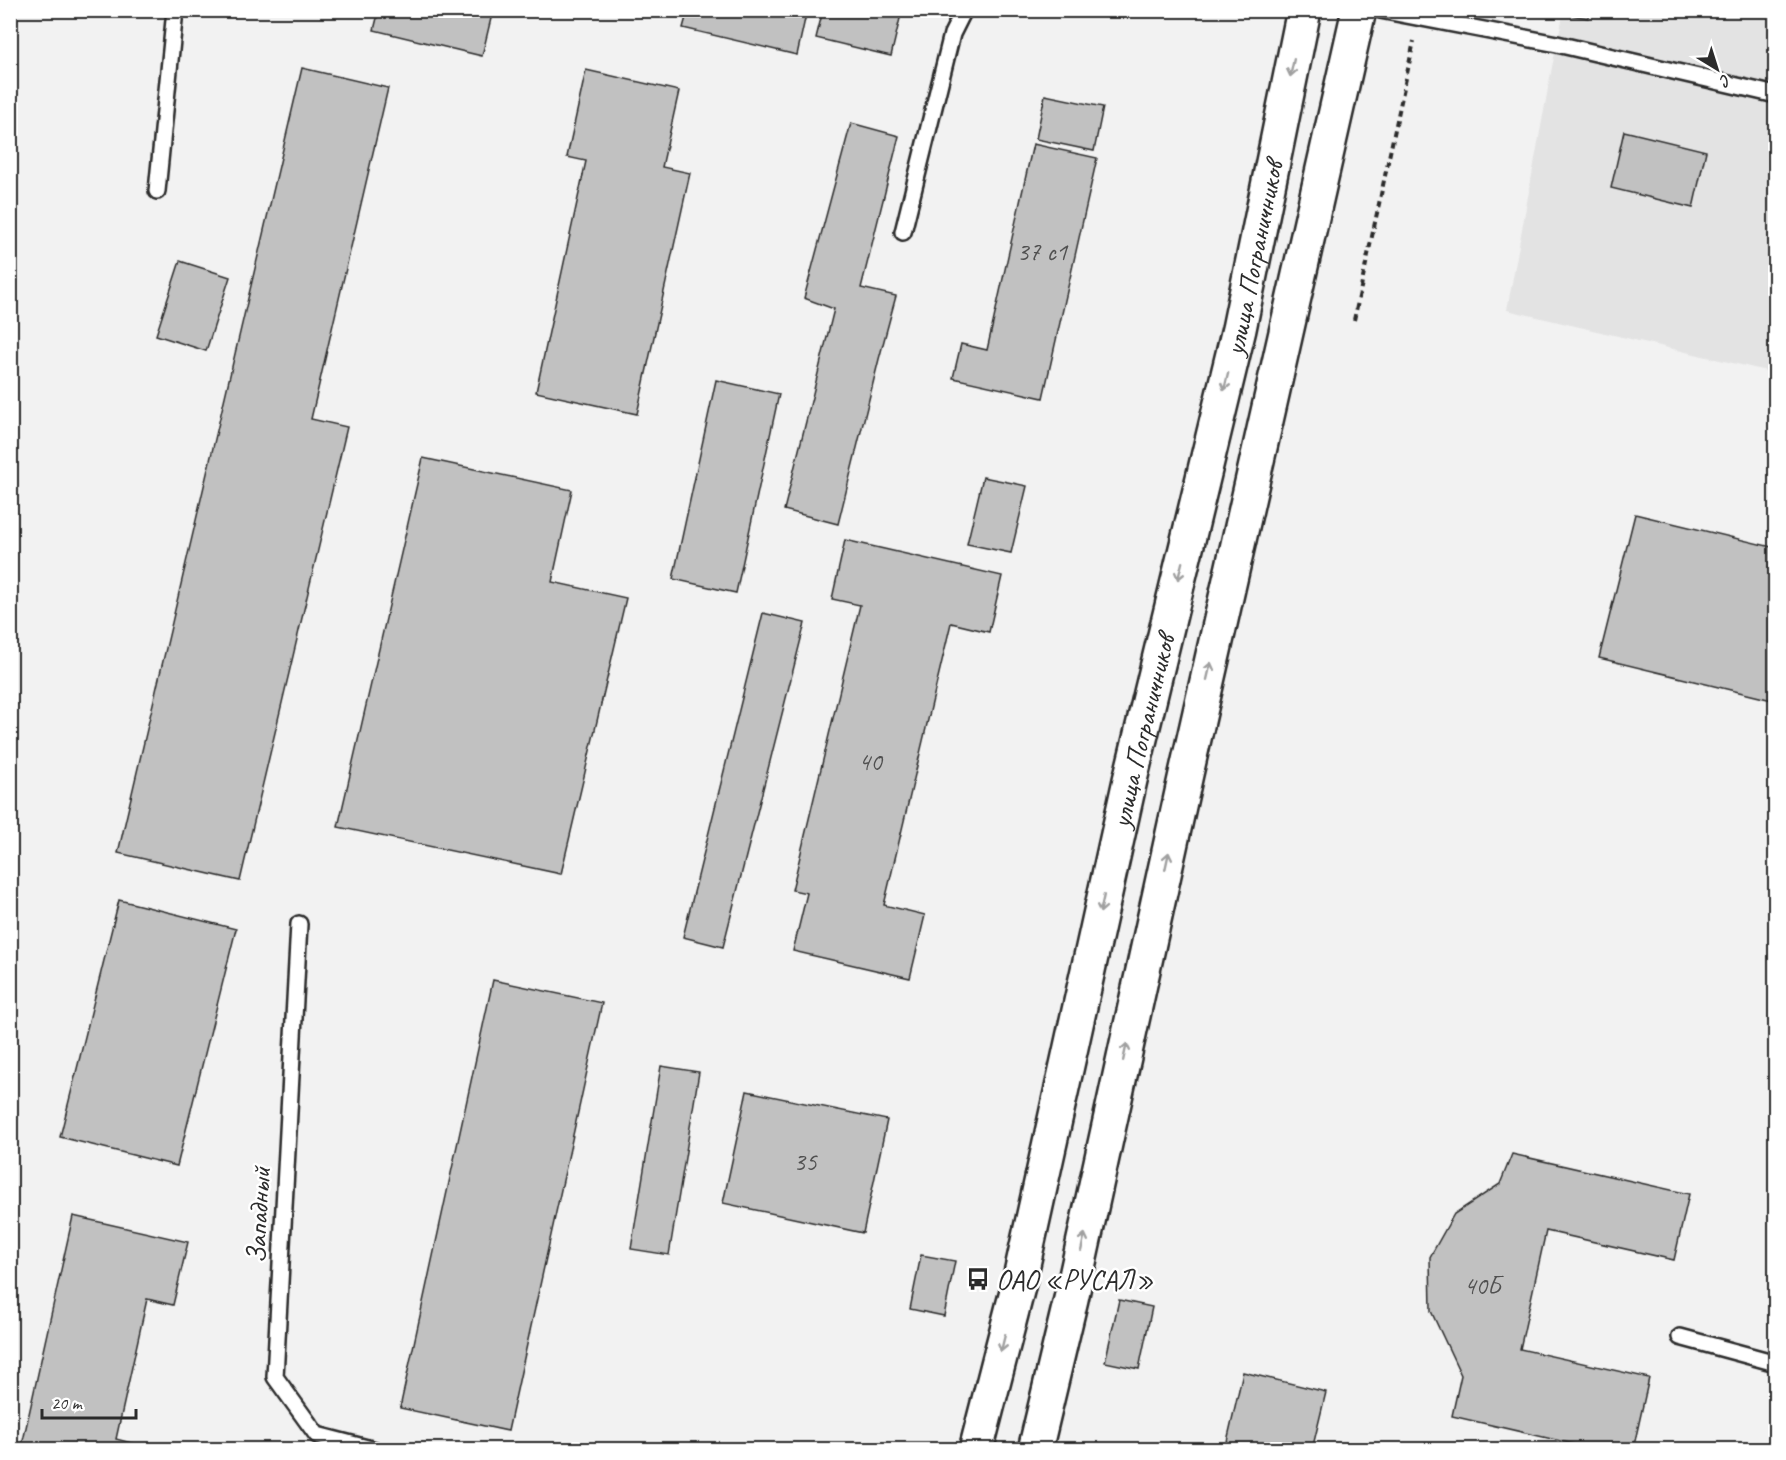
<svg xmlns="http://www.w3.org/2000/svg" width="1786" height="1460" viewBox="0 0 1786 1460" font-family="Caveat,sans-serif">
<rect width="100%" height="100%" fill="#f2f2f2"/>
<filter id="ink" filterUnits="userSpaceOnUse"><feTurbulence type="fractalNoise" baseFrequency=".0167" numOctaves="2"/><feDisplacementMap in="SourceGraphic" scale="12" xChannelSelector="R" yChannelSelector="G"/><feConvolveMatrix kernelMatrix="1 2 1 2 8 2 1 2 1" color-interpolation-filters="sRGB"/></filter>
<g filter="url(#ink)">
<path fill="#e3e3e3" d="M 1564,11 L 1775,11 L 1775,373 L 1507,310 L 1552,67 Z"/>
<path fill="#c1c1c1" stroke="#2b2b2b" stroke-width="1.5" d="M 379,10 L 493,10 L 482,56 L 374,30 Z
M 688,10 L 807,10 L 797,55 L 683,28 Z
M 823,10 L 902,10 L 891,56 L 816,38 Z
M 1564,10 L 1589,10 L 1588,18 L 1564,14 Z
M 302,68 L 388,88 L 311,419 L 347,427 L 240,881 L 118,853 Z
M 586,70 L 679,91 L 662,167 L 690,173 L 637,414 L 536,392 L 586,161 L 567,157 Z
M 1045,95 L 1103,107 L 1094,151 L 1036,139 Z
M 851,123 L 899,136 L 861,288 L 896,296 L 879,359 L 838,524 L 784,510 L 834,309 L 804,298 Z
M 1624,131 L 1706,151 L 1693,208 L 1611,188 Z
M 1033,144 L 1097,158 L 1043,398 L 953,378 L 961,344 L 987,350 Z
M 180,261 L 230,277 L 206,351 L 156,335 Z
M 716,380 L 779,394 L 736,593 L 673,579 Z
M 423,458 L 572,490 L 552,582 L 626,598 L 561,874 L 338,827 Z
M 983,477 L 1027,486 L 1011,553 L 967,544 Z
M 1635,514 L 1776,548 L 1776,701 L 1599,658 Z
M 845,540 L 1002,576 L 989,632 L 951,623 L 884,905 L 925,915 L 910,978 L 793,951 L 807,893 L 792,890 L 860,605 L 832,599 Z
M 763,613 L 805,623 L 723,947 L 683,937 Z
M 119,900 L 236,929 L 177,1166 L 60,1137 Z
M 493,980 L 602,1003 L 508,1431 L 400,1408 Z
M 661,1066 L 699,1072 L 669,1255 L 631,1249 Z
M 747,1091 L 887,1120 L 863,1233 L 723,1203 Z
M 1512,1154 L 1689,1194 L 1674,1260 L 1546,1231 L 1520,1349 L 1649,1378 L 1633,1450 L 1600,1450 L 1452,1416 L 1461,1375 L 1431,1311 L 1430,1257 L 1454,1214 L 1500,1184 Z
M 73,1216 L 188,1242 L 173,1305 L 147,1299 L 116,1439 L 158,1450 L 21,1450 Z
M 921,1255 L 955,1261 L 944,1316 L 910,1309 Z
M 1119,1300 L 1152,1307 L 1139,1369 L 1105,1362 Z
M 1243,1372 L 1326,1392 L 1312,1450 L 1225,1450 Z"/>
<g fill="none" stroke-linecap="round" stroke-linejoin="round">
<g stroke="#2b2b2b" stroke-width="20">
<path id="service" d="M 1380,10 L 1557,44 L 1776,95
M 157,191 L 175,10
M 903,232 L 952,34 L 964,10
M 299,924 L 275,1377 L 317,1435 L 375,1450
M 1680,1337 L 1776,1363"/>
</g>
<g stroke="#2b2b2b" stroke-width="38">
<g id="primary">
<path id="s1" d="M 976,1450 L 1018,1287 L 1130,780 L 1239,329 L 1304,10"/>
<path d="M 1035,1450 L 1071,1299 L 1186,774 L 1359,10"/>
</g>
</g>
<path stroke="#2b2b2b" stroke-width="4" stroke-dasharray="6 4.5" stroke-linecap="butt" d="M 1354,320 L 1414,41"/>
<use href="#service" stroke="#fff" stroke-width="15"/>
<use href="#primary" stroke="#fff" stroke-width="33"/>
</g>
<defs><path id="oneway-shaft" d="M-6 0H5M1.5-3L5.5 0L1.5 3" fill="none" stroke-width="1.6" stroke-linecap="round" stroke-linejoin="round" transform="scale(1.5)"/></defs>
<g stroke="#a0a0a0">
<use href="#oneway-shaft" transform="translate(1292 68) rotate(102)"/>
<use href="#oneway-shaft" transform="translate(1226 382) rotate(104)"/>
<use href="#oneway-shaft" transform="translate(1180 571) rotate(104)"/>
<use href="#oneway-shaft" transform="translate(1209 671) rotate(-77)"/>
<use href="#oneway-shaft" transform="translate(1167 861) rotate(-78)"/>
<use href="#oneway-shaft" transform="translate(1102 904) rotate(102)"/>
<use href="#oneway-shaft" transform="translate(1125 1052) rotate(-78)"/>
<use href="#oneway-shaft" transform="translate(1083 1242) rotate(-78)"/>
<use href="#oneway-shaft" transform="translate(1003 1343) rotate(104)"/>
</g>
</g>
<defs>
<g id="bus-bare" transform="scale(1.8)"><path d="M-5-6H5V4H4V6H2V4H-2V6H-4V4H-5ZM-3.5-4V0h7V-4ZM-3.5 1.2v1.5H-2V1.2ZM2 1.2v1.5H3.5V1.2Z" fill="#2b2b2b" stroke="#fff" stroke-width="2.5" paint-order="stroke"/></g>
</defs>
<g fill-rule="evenodd">
<use href="#bus-bare" x="978" y="1279"/>
</g>
<g text-anchor="middle" dominant-baseline="central" stroke-width="5" stroke-linejoin="round" paint-order="stroke">
<g font-size="26" fill="#505050">
<text x="1042" y="251">37 с1</text>
<text x="870" y="761">40</text>
<text x="805" y="1161">35</text>
<text x="1482" y="1285">40Б</text>
</g>
<g font-size="28" fill="#2b2b2b" stroke="#fff">
<text stroke="none"><textPath href="#s1" startOffset="1224">улица Пограничников</textPath></text>
<text stroke="none"><textPath href="#s1" startOffset="738">улица Пограничников</textPath></text>
<text transform="translate(258 1215) rotate(-87)">Западный</text>
</g>
<g font-size="28" fill="#2b2b2b" stroke="#fff" text-anchor="start">
<text x="996" y="1279">ОАО «РУСАЛ»</text>
</g>
</g>
<rect width="1786" height="1460" fill="none" stroke="#fff" stroke-width="36"/>
<rect x="18" y="18" width="1750" height="1424" fill="none" stroke="#2b2b2b" stroke-width="2" filter="url(#ink)"/>
<g transform="translate(1717 69) rotate(142)" stroke="#ffffff" stroke-width="4.5" paint-order="stroke">
<path d="M0-4.5L10 22L0 15L-10 22Z" fill="#2b2b2b"/>
<text y="-9" font-size="16" font-weight="bold" text-anchor="middle" fill="#2b2b2b">С</text>
</g>
<path d="M42 1409v9h94v-9" fill="none" stroke="#2b2b2b" stroke-width="3"/>
<text x="51" y="1409" font-size="18" fill="#2b2b2b" stroke="#ffffff" stroke-width="4.5" paint-order="stroke">20 m</text>
</svg>
